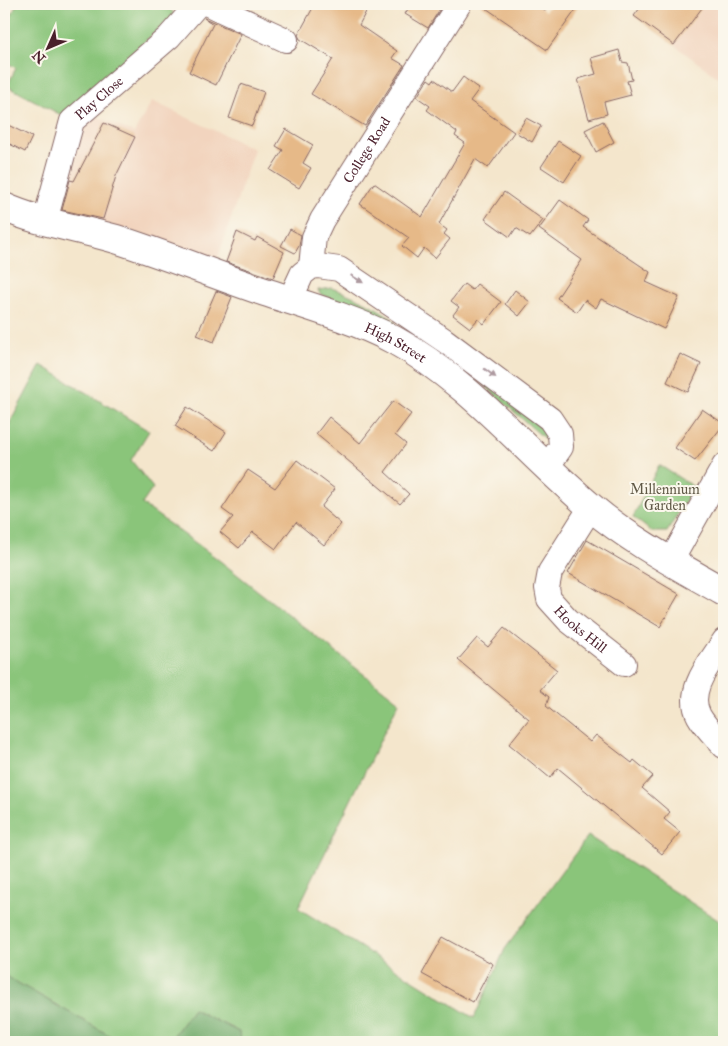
<svg xmlns="http://www.w3.org/2000/svg" width="728" height="1046" viewBox="0 0 728 1046" font-family="'IM FELL Great Primer',serif">
<rect width="100%" height="100%" fill="#fbf7ec"/>
<filter id="ink" filterUnits="userSpaceOnUse"><feTurbulence type="fractalNoise" baseFrequency=".02" numOctaves="2"/><feDisplacementMap in="SourceGraphic" scale="10" xChannelSelector="R" yChannelSelector="G"/><feConvolveMatrix kernelMatrix="1 2 1 2 8 2 1 2 1" color-interpolation-filters="sRGB"/></filter>
<filter id="wash" filterUnits="userSpaceOnUse"><feTurbulence type="fractalNoise" baseFrequency=".0096" numOctaves="4" result="noise"/><feDisplacementMap in="SourceGraphic" scale="20" xChannelSelector="R" yChannelSelector="G"/><feGaussianBlur stdDeviation="1.12" result="paint"/><feColorMatrix in="noise" values="0 0 0 0 0 0 0 0 0 0 0 0 0 0 0 0 0 1.4 0 .05"/><feComposite in="paint" operator="in"/></filter>
<g filter="url(#wash)">
<rect width="100%" height="100%" fill="#f4e6cc"/>
<path fill="#f2d4be" d="M 694,4 L 724,4 L 724,82 L 674,45 L 701,10 Z
M 152,101 L 254,149 L 218,258 L 150,236 L 58,213 L 80,131 L 89,113 L 134,133 Z"/>
<path fill="#8ac57a" stroke="#6a7252" d="M 17,4 L 164,4 L 173,12 L 173,17 L 83,95 L 63,116 L 7,86 L 16,68 L 4,61 L 4,30 Z
M 331,288 C 346,292 390,312 397,325 L 320,294 L 318,290 Z
M 41,365 L 149,431 L 131,460 L 153,488 L 142,504 L 215,557 L 399,702 L 298,908 L 474,1018 L 505,949 L 588,836 L 724,924 L 724,1042 L 240,1042 L 239,1032 L 193,1009 L 169,1042 L 121,1042 L 4,975 L 4,429 L 6,430 Z
M 482,383 C 497,391 549,424 547,441 Z
M 659,465 L 694,487 L 667,532 L 652,532 L 633,517 Z"/>
<path fill="#6faa6a" stroke="#5c644a" d="M 4,975 L 121,1042 L 4,1042 Z
M 193,1009 L 239,1032 L 240,1042 L 169,1042 Z"/>
<g id="blocks">
<path fill="#e6b988" d="M 315,4 L 370,4 L 359,25 L 397,51 L 392,58 L 404,65 L 365,126 L 311,94 L 333,59 L 300,39 L 298,35 Z
M 411,4 L 443,4 L 428,28 L 405,14 Z
M 480,4 L 535,4 L 545,11 L 551,4 L 580,4 L 547,50 Z
M 643,4 L 705,4 L 674,45 L 634,16 Z
M 204,18 L 241,34 L 216,85 L 189,72 L 213,24 Z
M 619,50 L 622,62 L 628,63 L 632,80 L 627,81 L 631,95 L 604,102 L 607,114 L 589,119 L 578,79 L 596,74 L 591,58 Z
M 463,77 L 479,89 L 470,101 L 514,132 L 488,168 L 475,159 L 439,224 L 447,230 L 444,234 L 450,239 L 435,258 L 424,248 L 417,258 L 402,246 L 409,238 L 360,204 L 374,183 L 422,217 L 465,143 L 455,136 L 457,132 L 427,110 L 430,106 L 417,97 L 428,79 L 432,82 L 434,79 L 452,92 Z
M 241,84 L 264,92 L 252,126 L 229,118 Z
M 526,118 L 541,126 L 532,142 L 517,133 Z
M 603,121 L 614,142 L 596,152 L 585,130 Z
M 4,123 L 32,137 L 25,152 L 4,141 Z
M 104,123 L 135,137 L 116,176 L 103,219 L 62,210 L 70,180 L 74,181 Z
M 286,129 L 313,145 L 303,163 L 311,168 L 299,188 L 270,170 L 283,150 L 276,146 Z
M 558,141 L 581,156 L 564,182 L 541,167 Z
M 504,192 L 543,220 L 530,237 L 516,228 L 510,237 L 485,219 Z
M 560,200 L 588,220 L 583,227 L 650,272 L 646,282 L 679,297 L 664,329 L 601,299 L 596,308 L 585,300 L 577,312 L 557,298 L 582,260 L 539,229 Z
M 290,229 L 301,235 L 299,246 L 295,253 L 281,246 Z
M 237,232 L 255,241 L 257,237 L 284,252 L 273,278 L 226,262 Z
M 464,284 L 472,290 L 477,284 L 501,302 L 484,324 L 478,319 L 470,328 L 453,315 L 459,307 L 451,301 Z
M 515,290 L 530,302 L 519,316 L 505,304 Z
M 216,291 L 232,297 L 214,342 L 197,335 Z
M 680,354 L 701,364 L 688,392 L 667,382 Z
M 393,401 L 411,414 L 395,435 L 406,444 L 385,472 L 409,494 L 400,504 L 316,434 L 329,417 L 360,443 Z
M 187,407 L 226,432 L 214,451 L 175,426 Z
M 702,409 L 724,424 L 695,461 L 675,448 Z
M 297,460 L 335,489 L 321,507 L 341,524 L 324,545 L 296,522 L 276,549 L 253,532 L 239,548 L 220,532 L 233,517 L 222,509 L 248,470 L 275,488 Z
M 587,540 L 679,594 L 660,627 L 568,573 Z
M 504,628 L 557,670 L 540,690 L 549,697 L 546,706 L 590,742 L 596,735 L 632,763 L 634,760 L 653,776 L 642,788 L 670,812 L 664,819 L 680,832 L 662,854 L 558,768 L 550,778 L 509,744 L 529,719 L 458,660 L 477,638 L 488,647 Z
M 443,937 L 493,964 L 473,1002 L 422,974 Z"/>
</g>
</g>
<g filter="url(#ink)">
<use href="#blocks" fill-opacity="0" stroke="#866563" stroke-width="1"/>
<g fill="none" stroke-linecap="round" stroke-linejoin="round">
<g stroke="#866563" stroke-width="26">
<g id="street">
<path d="M 208,4 L 286,40"/>
<path id="s1" d="M 45,221 L 72,121 L 169,37 L 198,4"/>
<path id="s2" d="M 311,267 L 314,237 L 322,220 L 459,4"/>
<path d="M 290,300 L 302,274 L 311,267 L 318,266 L 339,269 L 444,340 L 550,419 L 560,434 L 561,447 L 547,467"/>
<path id="s3" d="M 591,507 L 550,572 L 547,588 L 549,599 L 568,620 L 624,664"/>
<path d="M 671,561 L 724,466"/>
<path d="M 724,641 C 711,662 685,690 699,716 C 705,727 716,737 724,746"/>
</g>
</g>
<g stroke="#866563" stroke-width="30">
<g id="secondary">
<path id="s4" d="M 4,207 C 39,223 79,228 116,239 C 166,255 215,275 265,292 C 308,306 354,319 394,340 C 471,382 525,452 591,507 C 631,541 679,566 724,592"/>
</g>
</g>
<use href="#street" stroke="#fff" stroke-width="24"/>
<use href="#secondary" stroke="#fff" stroke-width="28"/>
</g>
<defs><path id="oneway-solid" d="M-6-.8H1V-3.2L6.5 0L1 3.2V.8H-6Z" transform="scale(1.25)"/></defs>
<g fill="#ae9aa0">
<use href="#oneway-solid" transform="translate(357 279) rotate(31)"/>
<use href="#oneway-solid" transform="translate(490 373) rotate(37)"/>
</g>
</g>
<g text-anchor="middle" dominant-baseline="central" stroke-width="4" stroke-linejoin="round" paint-order="stroke">
<g font-size="14" fill="#4a1f2b" stroke="#fbf7ec">
<text stroke="none"><textPath href="#s1" startOffset="139">Play Close</textPath></text>
<text stroke="none"><textPath href="#s2" startOffset="132">College Road</textPath></text>
<text stroke="none"><textPath href="#s4" startOffset="415">High Street</textPath></text>
<text stroke="none"><textPath href="#s3" startOffset="148">Hooks Hill</textPath></text>
</g>
<g font-size="14" fill="#605947" stroke="#fbf7ec">
<text x="665" y="489">Millennium<tspan x="665" dy="16">Garden</tspan></text>
</g>
</g>
<rect width="728" height="1046" fill="none" stroke="#fbf7ec" stroke-width="20"/>
<g transform="translate(48 48) rotate(225)" stroke="#fbf7ec" stroke-width="4" paint-order="stroke">
<path d="M0-4L9 19L0 12L-9 19Z" fill="#4a1f2b"/>
<text y="-8" font-size="14" font-weight="bold" text-anchor="middle" fill="#4a1f2b">N</text>
</g>
</svg>
